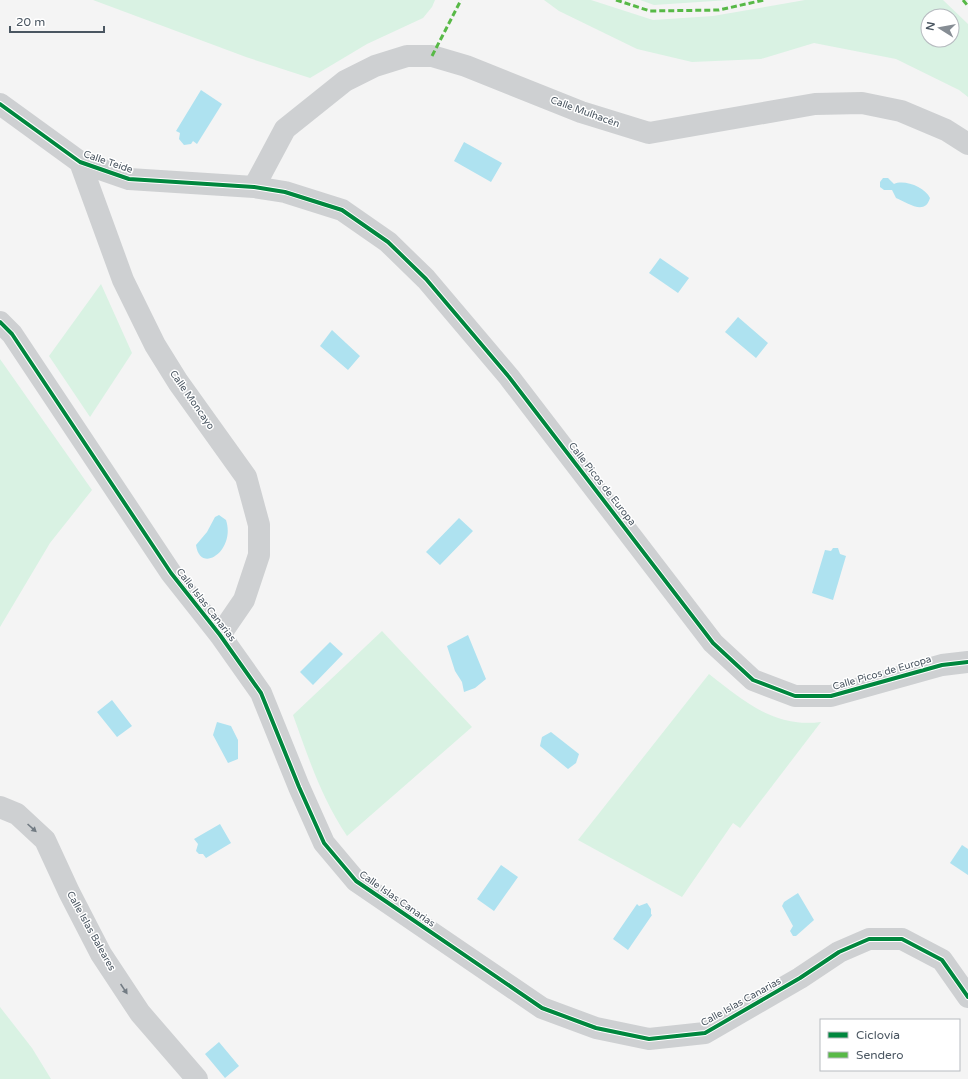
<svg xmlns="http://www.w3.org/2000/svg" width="968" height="1079" viewBox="0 0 968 1079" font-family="'Varela Round',sans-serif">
<rect width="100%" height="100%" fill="#f4f4f4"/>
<path fill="#d9f2e3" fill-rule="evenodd" d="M 93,0 L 435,0 L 432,7 L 423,18 L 367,44 L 310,78 L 246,57 Z
M 544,0 L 591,0 L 653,20 L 713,16 L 805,0 L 943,0 L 968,24 L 968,97 L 959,90 L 896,59 L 814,43 L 761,59 L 692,62 L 637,49 L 559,11 ZM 928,16 L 952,16 L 952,40 L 928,40 Z
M 640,0 L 729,0 L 654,5 Z
M 101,284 L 132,353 L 90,417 L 49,356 Z
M 0,359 L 92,490 L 50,543 L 0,627 Z
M 382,631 L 472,727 L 347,836 C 322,799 308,757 293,715 Z
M 709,674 C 744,701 774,728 821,722 L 740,828 L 733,823 L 682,897 L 578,840 Z
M 0,1007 L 32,1048 L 51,1079 L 0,1079 Z"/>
<path fill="#aee2f0" d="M 201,90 L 222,104 L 197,144 L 193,141 L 191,144 L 184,145 L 179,139 L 180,133 L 176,131 Z
M 464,142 L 502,163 L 491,182 L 454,161 Z
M 883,178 L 888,178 L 894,184 C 904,179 925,187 930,198 C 925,216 908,203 896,198 L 892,190 L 884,190 L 880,187 L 880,182 Z
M 660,258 L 689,278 L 678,293 L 649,273 Z
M 738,317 L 768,343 L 756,358 L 725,332 Z
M 332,330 L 360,356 L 348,370 L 320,346 Z
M 219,515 L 226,520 C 236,551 200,575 196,545 L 207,532 L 215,517 Z
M 459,518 L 473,531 L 440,565 L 426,552 Z
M 833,548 L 838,548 L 840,554 L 846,556 L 833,600 L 812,593 L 825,550 L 831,551 Z
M 468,635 L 486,679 L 475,688 L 464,692 L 462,682 L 455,671 L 447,646 Z
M 330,642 L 343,654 L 313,685 L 300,672 Z
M 112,700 L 132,726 L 117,737 L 97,712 Z
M 217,722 L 231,726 L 238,740 L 238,759 L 228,763 L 213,735 Z
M 551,732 L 579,754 L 576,763 L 568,769 L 540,746 L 542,737 Z
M 220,824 L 231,843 L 206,858 L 203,854 L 199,854 L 196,851 L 198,844 L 194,839 Z
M 962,845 L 968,849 L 968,875 L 950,863 Z
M 501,865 L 518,877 L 494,911 L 477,899 Z
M 798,893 L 814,920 L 796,936 L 793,936 L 790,931 L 793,926 L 782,906 L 784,902 Z
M 647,903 L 651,909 L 651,914 L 652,915 L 628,950 L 613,939 L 637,904 L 639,906 Z
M 219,1042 L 239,1066 L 225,1078 L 205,1054 Z"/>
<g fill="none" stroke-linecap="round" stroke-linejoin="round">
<path stroke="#ced0d2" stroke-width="22" d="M 0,104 L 80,162 L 129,179 L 254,187 L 285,192 L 342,210 L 388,242 L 426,279 L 509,377 L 713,643 L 753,680 L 795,696 L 831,696 L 942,665 L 968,662
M 80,162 L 123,280 L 155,345 L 178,382 L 246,477 L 259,525 L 259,555 L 244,600 L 220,635
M 254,187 L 285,129 L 345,81 L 375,66 L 407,56 L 432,56 L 466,66 L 581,112 L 649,133 L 815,104 L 862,103 L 901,111 L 946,130 L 968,144
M 0,322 L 12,334 L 171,573 L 220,635 L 261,693 L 299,787 L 324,843 L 356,881 L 542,1008 L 596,1028 L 649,1039 L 705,1033 L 800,978 L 839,952 L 869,939 L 902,939 L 942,960 L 968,997
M 0,807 L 17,814 L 45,840 L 69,892 L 101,954 L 140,1013 L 197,1079"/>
<path stroke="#58b947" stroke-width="3" stroke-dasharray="6 3" stroke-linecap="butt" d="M 616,0 L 650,11 L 719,10 L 764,0
M 963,0 L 968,6
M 432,56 L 461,0"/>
<g stroke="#fff" stroke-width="6">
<path id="cycleway" d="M 0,104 L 80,162 L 129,179 L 254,187 L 285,192 L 342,210 L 388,242 L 426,279 L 509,377 L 713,643 L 753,680 L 795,696 L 831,696 L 942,665 L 968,662
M 0,322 L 12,334 L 171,573 L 220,635 L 261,693 L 299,787 L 324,843 L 356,881 L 542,1008 L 596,1028 L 649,1039 L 705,1033 L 800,978 L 839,952 L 869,939 L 902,939 L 942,960 L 968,997"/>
</g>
<use href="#cycleway" stroke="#00873e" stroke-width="4"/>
</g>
<defs><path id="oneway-solid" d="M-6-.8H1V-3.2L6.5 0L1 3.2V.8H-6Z"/></defs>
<g fill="#727b83">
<use href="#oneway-solid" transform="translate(32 828) rotate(42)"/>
<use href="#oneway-solid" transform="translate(124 989) rotate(56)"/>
</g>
<g text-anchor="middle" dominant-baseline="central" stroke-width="3" stroke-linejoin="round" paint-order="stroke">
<g font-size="10" fill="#4a5661" stroke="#fff">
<text transform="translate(585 112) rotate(20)">Calle Mulhacén</text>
<text transform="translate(108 162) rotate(19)">Calle Teide</text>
<text transform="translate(192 400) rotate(55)">Calle Moncayo</text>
<text transform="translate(602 484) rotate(52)">Calle Picos de Europa</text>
<text transform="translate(206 605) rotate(52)">Calle Islas Canarias</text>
<text transform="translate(882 673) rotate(-16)">Calle Picos de Europa</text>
<text transform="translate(397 899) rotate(35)">Calle Islas Canarias</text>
<text transform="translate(91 931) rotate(61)">Calle Islas Baleares</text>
<text transform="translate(741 1002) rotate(-29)">Calle Islas Canarias</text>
</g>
</g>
<rect x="820" y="1019" width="140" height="52" fill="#ffffff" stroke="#b7bbc0"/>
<rect x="828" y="1032" width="20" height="6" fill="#00873e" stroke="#b7bbc0"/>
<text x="856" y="1039" font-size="12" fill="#4a5661">Ciclovía</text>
<rect x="828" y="1052" width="20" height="6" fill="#58b947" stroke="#b7bbc0"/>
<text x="856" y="1059" font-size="12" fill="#4a5661">Sendero</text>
<g transform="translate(940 28) rotate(281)"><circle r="19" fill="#ffffff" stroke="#b7bbc0"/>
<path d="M0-3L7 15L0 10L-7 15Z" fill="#868d94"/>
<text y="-6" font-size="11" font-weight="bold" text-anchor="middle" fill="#4a5661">N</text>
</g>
<path d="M10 26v6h94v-6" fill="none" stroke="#4a5661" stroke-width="2"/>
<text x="16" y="26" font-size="12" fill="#4a5661" stroke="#ffffff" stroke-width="3" paint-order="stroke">20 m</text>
</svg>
